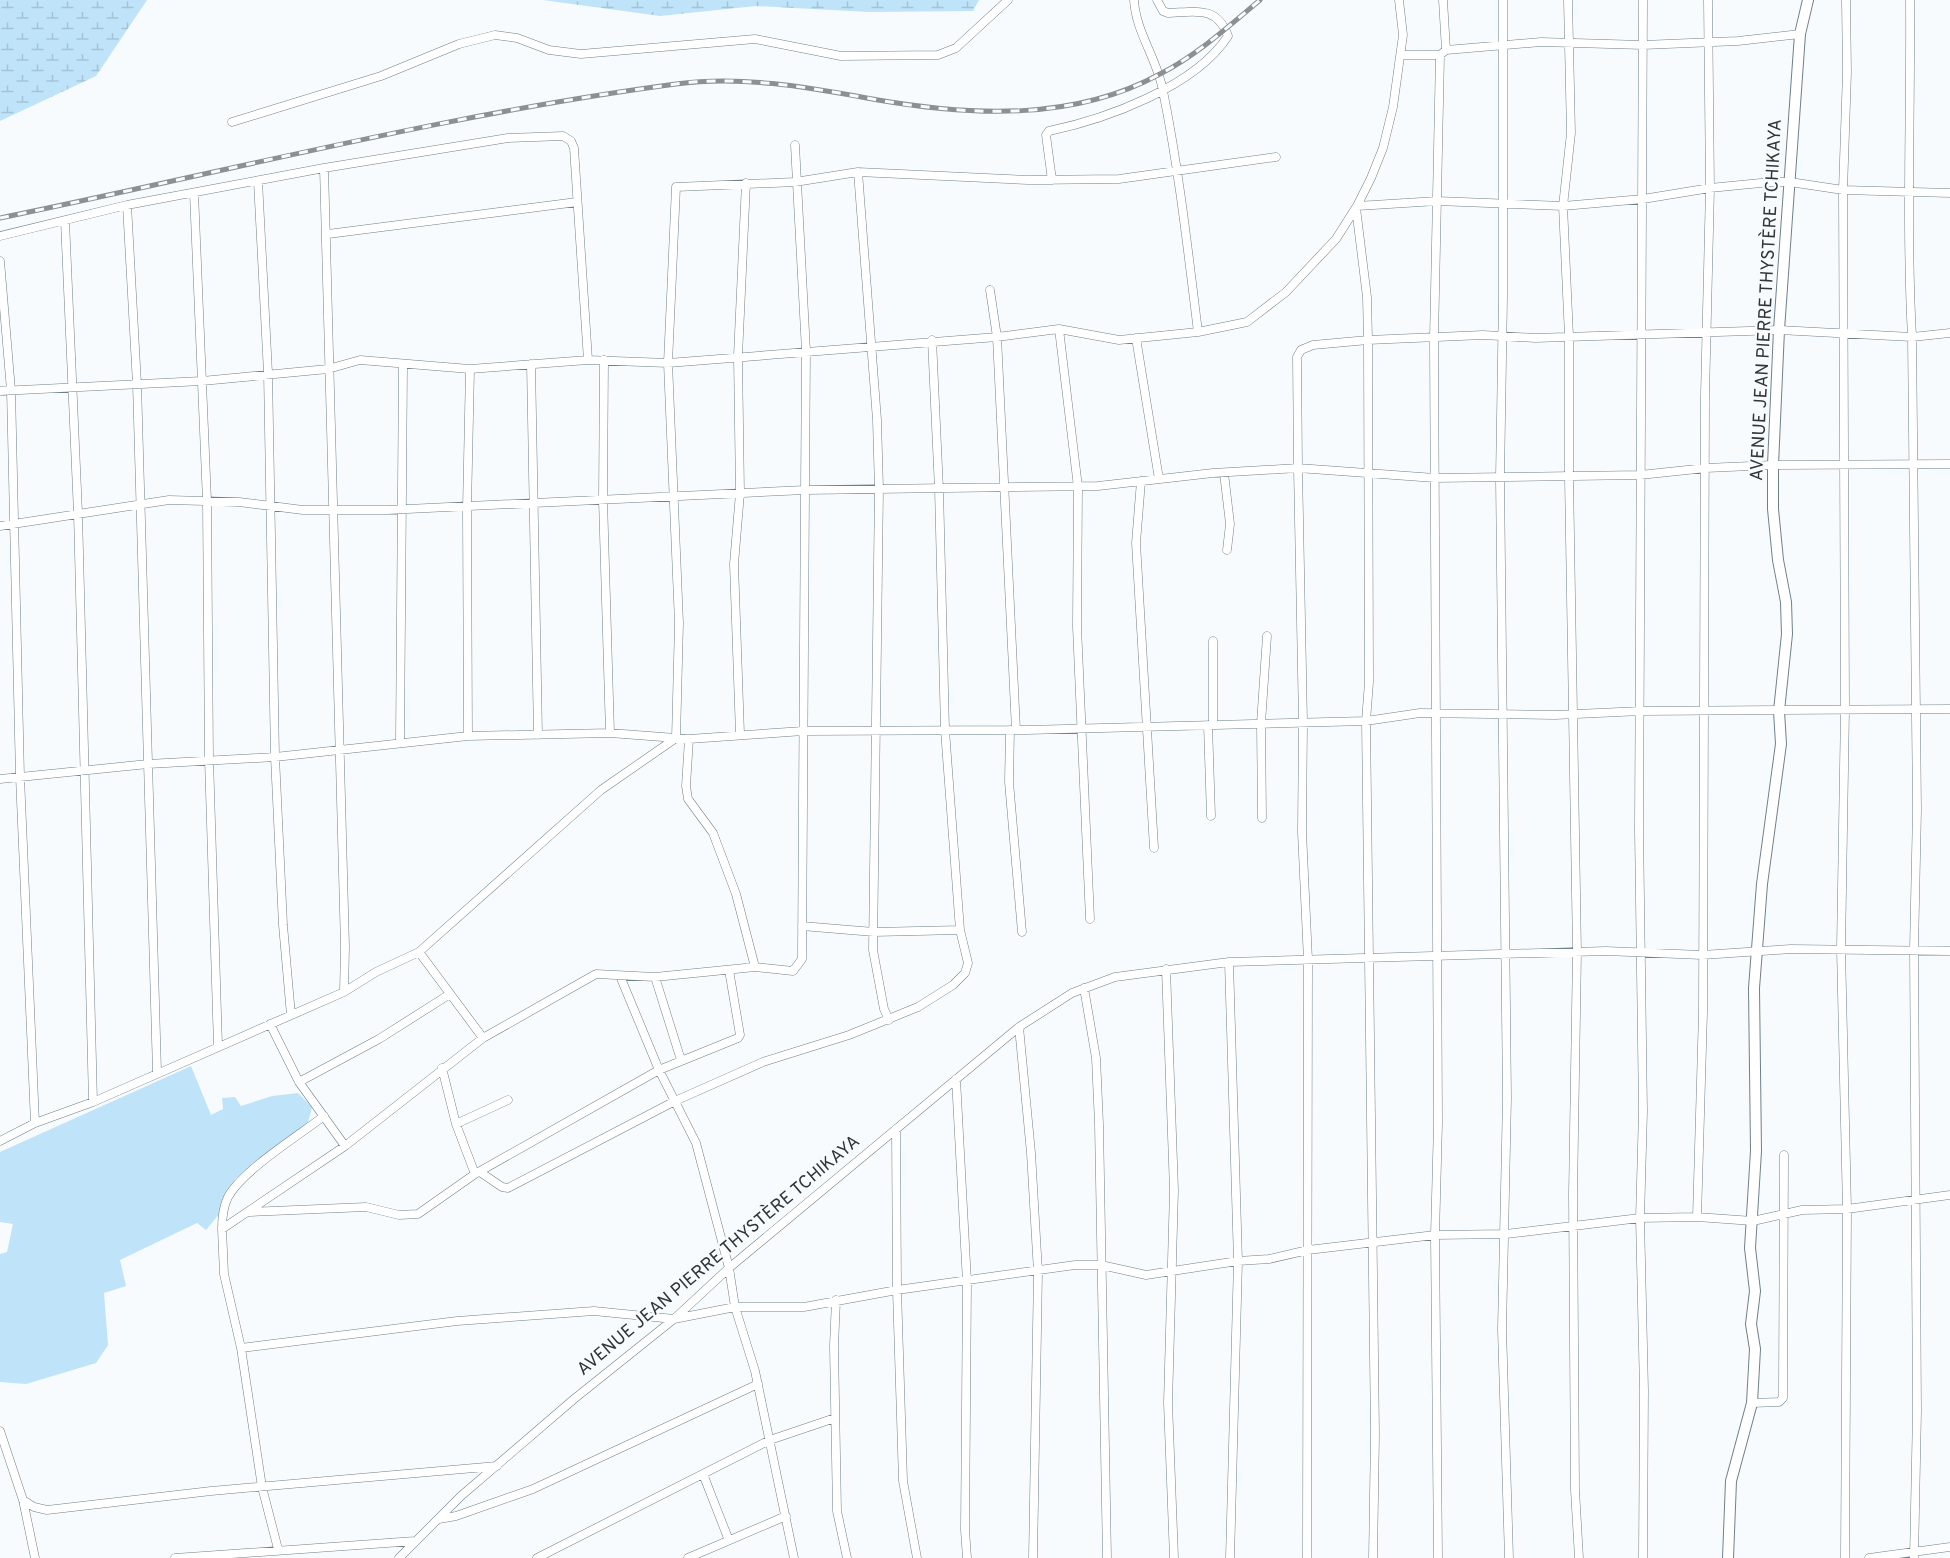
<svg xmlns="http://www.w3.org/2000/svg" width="1950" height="1558" viewBox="0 0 1950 1558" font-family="Overpass,sans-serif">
<defs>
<pattern id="wetland-marsh" width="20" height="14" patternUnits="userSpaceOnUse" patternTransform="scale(1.5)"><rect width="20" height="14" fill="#bfe3f9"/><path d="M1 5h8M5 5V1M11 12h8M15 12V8" fill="none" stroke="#a4c3d6"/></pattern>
</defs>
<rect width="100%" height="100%" fill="#f7fbfd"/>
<path fill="#bfe3f9" d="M 191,1066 L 211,1115 L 223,1109 L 222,1098 L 235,1097 L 241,1106 L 272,1096 L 298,1093 L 312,1107 L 308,1123 L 235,1179 L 220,1213 L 206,1230 L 197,1223 L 120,1260 L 126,1286 L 104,1293 L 108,1345 L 96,1363 L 26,1384 L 0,1382 L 0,1254 L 7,1252 L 13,1224 L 0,1222 L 0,1152 Z"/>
<path fill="url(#wetland-marsh)" d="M 0,0 L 147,0 L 96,76 L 0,121 Z
M 543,0 L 979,0 L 973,11 L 869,12 L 756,6 L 660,16 Z"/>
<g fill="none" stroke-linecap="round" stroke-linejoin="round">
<g stroke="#6f808b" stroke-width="9">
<path id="street" d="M 1134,0 C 1136,33 1157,58 1163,91 C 1179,170 1188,251 1198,332
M 1443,0 L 1446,50
M 1503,0 L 1503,297 L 1500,478 L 1507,1098 L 1502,1329 L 1509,1558
M 1568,0 L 1571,133 L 1563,206 L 1569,336 L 1569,477 L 1577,952 L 1573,1194 L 1575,1490 L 1579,1558
M 1643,0 L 1639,830 L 1643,1111 L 1640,1218 L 1644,1390 L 1643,1558
M 1910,0 C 1911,112 1906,225 1912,337 L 1917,810 L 1914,949 L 1917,1411 L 1914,1558
M 1402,55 L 1440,55 L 1446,50 L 1541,42 L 1643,45 L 1738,41 L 1800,34
M 232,122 L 381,76 L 459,44 L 495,35 L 517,38 L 549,50 L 581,54 L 755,39 L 841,56 L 938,55 L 956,48 L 1008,0
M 324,168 L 345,947 L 344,992
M 858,172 L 877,420 L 879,489 L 873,950 L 884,1009 L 889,1020
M 1052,180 L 1046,135 L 1049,131 C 1106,119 1195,87 1228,36 C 1217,5 1195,12 1168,13 L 1163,11 L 1157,0
M 258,181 L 268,373 L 275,757 L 283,925 L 291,1015
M 194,193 L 207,501 L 209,759 L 218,1046
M 127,205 L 137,384 L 157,1072
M 1357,206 L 1437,201 L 1563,206 L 1643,199 L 1710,188 L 1771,182 L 1790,182 L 1843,190 L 1950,193
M 1356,208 L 1367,297 L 1368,340 L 1369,682 L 1366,721 L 1375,1434 L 1373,1558
M 65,221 L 78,513 L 93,1102
M 328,234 L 577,202
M 0,236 L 127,205 L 324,168 L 508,138 L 563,136 L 571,141 L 574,148 L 588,360
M 0,261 L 11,390 L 20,777 L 35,1123
M 990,290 L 997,337 L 1016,730
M 1059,329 L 1078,487 L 1077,627 L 1090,919
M 1136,338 L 1159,479
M 604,360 L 603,500 L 610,733
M 531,364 L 538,735
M 0,391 L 202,381 L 328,369 L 360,360 L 470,369 L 588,360 L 668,363 L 997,337 L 1059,329 L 1119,340 L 1198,332 L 1247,322 L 1286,292 L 1336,239 L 1357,206 L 1371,178 L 1383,148 L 1393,107 L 1403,35 L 1399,0
M 1224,473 L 1230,524 L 1227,550
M 1141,481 L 1136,543 L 1154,848
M 0,526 L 169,500 L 239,502 L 303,510 L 387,510 L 805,490 L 806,351 L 795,145
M 1213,641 L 1213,725
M 1208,725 L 1211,816
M 1010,730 L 1009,782 L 1022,932
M 740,734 L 734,564 L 740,493 L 738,356 L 746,183
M 468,736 L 467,508 L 470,369
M 689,739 L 686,786 L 688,799 L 713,833 L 736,894 L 755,967
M 400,741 L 403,365
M 0,779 L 148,764 L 275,757 L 468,736 L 610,733 L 689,739 L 803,731 L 1027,730 L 1366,721 L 1420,713 L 1555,715 L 1641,711 L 1950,709
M 1262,818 L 1261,723 L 1267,636
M 802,926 L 874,932 L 960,930
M 419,952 L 483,1038
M 1229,962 L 1238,1261 L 1230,1558
M 1166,969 L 1174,1190 L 1168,1403 L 1174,1558
M 620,976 L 659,1070 L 696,1143 L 729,1268 L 735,1307 L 755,1371 L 794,1558
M 655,977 L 681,1060
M 1084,988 L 1096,1058 L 1099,1124 L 1107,1558
M 270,1024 L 299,1082 L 345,1146
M 1019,1027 L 1031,1153 L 1038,1272 L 1033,1558
M 442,1068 L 456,1124 L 475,1174
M 956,1079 L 967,1282 L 965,1530 L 967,1558
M 299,1082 L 379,1039 L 450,994
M 456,1124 L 508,1100
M 896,1129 L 897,1290 L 903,1481 L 917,1558
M 0,1141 L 35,1123 L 93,1102 L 344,992 L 376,972 L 419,952 L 601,790 L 676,738 L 679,623 L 668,363 L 676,187 L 795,182 L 858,172 L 1028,180 L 1119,179 L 1276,157
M 480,1172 L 502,1187 L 508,1188 L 675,1101 L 763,1062 L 849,1035 L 918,1007 L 953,985 L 965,973 L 968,963 L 960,930 L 945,730 L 939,489 L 932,340
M 249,1212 L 366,1207 L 399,1215 L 418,1214 L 475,1174 L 659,1070 L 738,1038 L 740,1035 L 729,970
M 1697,1217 L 1703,1012 L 1705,395 L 1710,188 L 1708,0
M 222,1229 C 222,1218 223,1207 228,1197 C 243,1170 298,1136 324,1116
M 836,1300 L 834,1346 L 837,1511 L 847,1558
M 241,1348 L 457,1321 L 594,1311 L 674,1319 L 735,1307 L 804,1307 L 897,1290 L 1075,1265 L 1101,1265 L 1146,1275 L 1238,1261 L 1269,1259 L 1308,1250 L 1435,1235 L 1506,1234 L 1640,1218 L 1697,1217 L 1753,1221 L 1802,1210 L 1847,1209 L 1950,1195
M 1752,1403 L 1779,1402 L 1783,1398 L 1784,1155
M 0,1431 L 23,1500 L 35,1558
M 703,1474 L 728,1538
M 23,1500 L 34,1507 L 47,1510 L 211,1491 L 497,1466
M 439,1519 L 456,1516 L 533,1489 L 758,1384
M 278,1549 L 262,1487 L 241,1348 L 224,1274 L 222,1229 L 345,1146 L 483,1038 L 596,974 L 655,977 L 755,967 L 793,971 L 802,959 L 805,490 L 1098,486 L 1213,473 L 1298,468 L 1297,357 L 1301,350 L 1313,345 L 1368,340 L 1483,335 L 1535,338 L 1779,330 L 1912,337 L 1950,333
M 175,1558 L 415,1541
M 399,1558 L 461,1496 L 574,1399 L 674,1319 L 729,1268 L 1019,1027 L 1072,993 L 1115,977 L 1229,962 L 1606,951 L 1702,955 L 1791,949 L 1950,951
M 537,1558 L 770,1440 L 835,1418
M 688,1558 L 786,1516
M 1307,1558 L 1308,960 L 1302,832 L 1303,722 L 1298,468 L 1435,478 L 1640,475 L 1706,468 L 1773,465 L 1950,464
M 1438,1558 L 1435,1235 L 1438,1123 L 1434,339 L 1440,55
M 1845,1558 L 1847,1209 L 1841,949 L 1845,709 L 1843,190 L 1847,72 L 1846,0
M 1869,1558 L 1950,1547"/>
</g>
<g stroke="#6f808b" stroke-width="12">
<path id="secondary" d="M 1728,1558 L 1731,1481 L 1752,1403 L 1755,1349 L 1751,1324 L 1755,1291 L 1750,1248 L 1756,1151 L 1754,988 L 1762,884 L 1781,744 L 1779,711 L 1787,634 L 1786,602 L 1778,560 L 1773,509 L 1773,465 L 1779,330 L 1800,34 L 1808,0"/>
</g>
<use href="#street" stroke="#fff" stroke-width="8"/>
<use href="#secondary" stroke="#fff" stroke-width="10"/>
<g stroke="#8a9093" stroke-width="5">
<path id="rail" d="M 0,218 C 225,172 448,114 676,84 C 745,75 811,88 878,100 C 972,116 1074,121 1160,74 C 1197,55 1229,26 1260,0"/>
</g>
<use href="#rail" stroke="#f7fbfd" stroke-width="3" stroke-dasharray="9" stroke-linecap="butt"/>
</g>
<g text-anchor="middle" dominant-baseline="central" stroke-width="4.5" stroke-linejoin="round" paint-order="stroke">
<g font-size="18" fill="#2f363a" stroke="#f7fbfd">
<text transform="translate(1767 300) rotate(-87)">AVENUE JEAN PIERRE THYSTÈRE TCHIKAYA</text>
<text transform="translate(719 1256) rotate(-40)">AVENUE JEAN PIERRE THYSTÈRE TCHIKAYA</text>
</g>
</g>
</svg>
